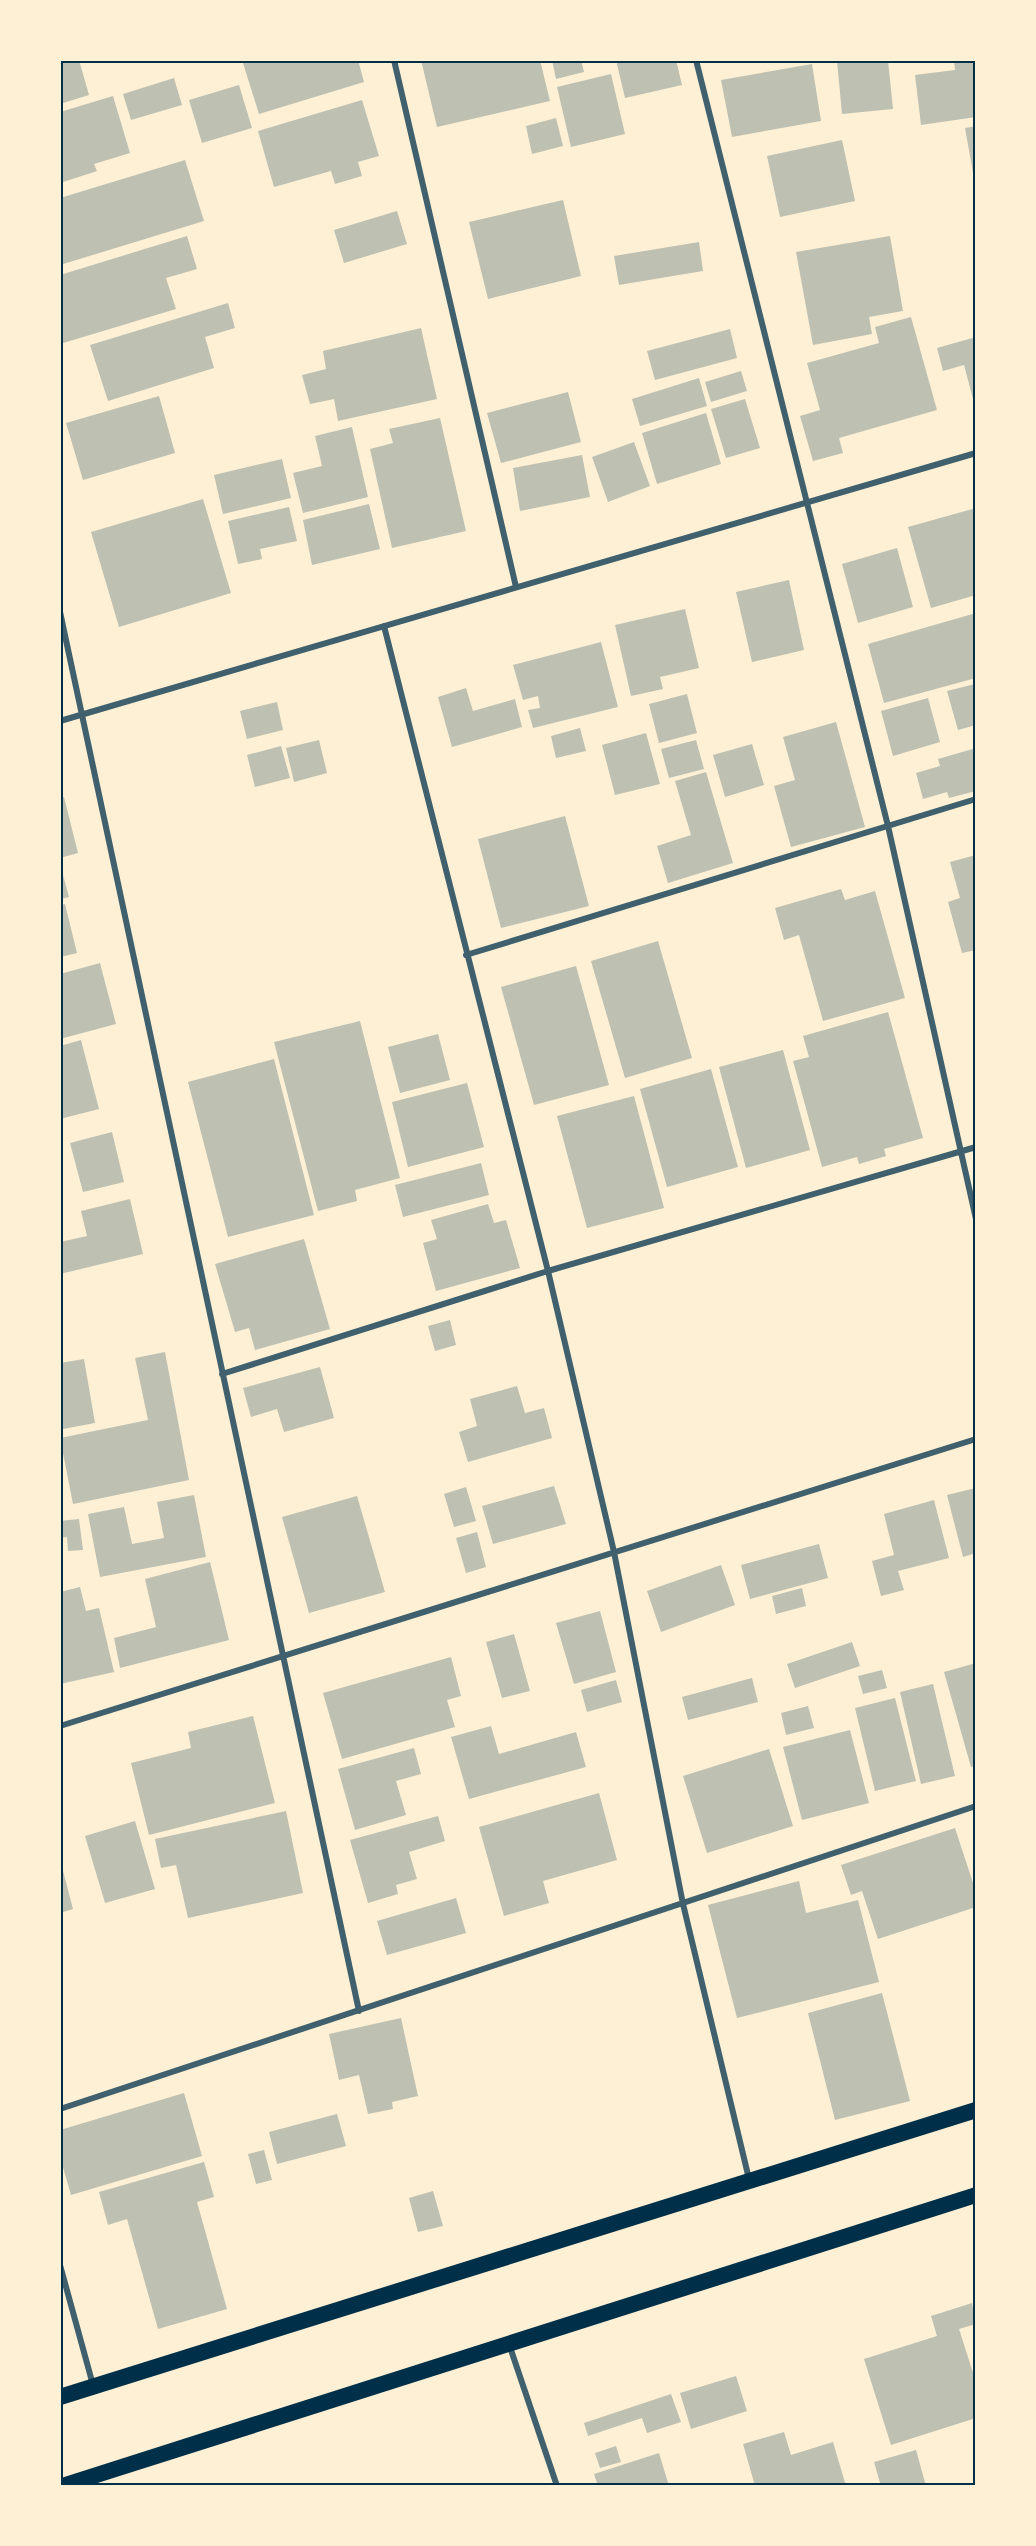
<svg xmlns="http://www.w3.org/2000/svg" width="1036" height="2546" viewBox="0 0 1036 2546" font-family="Roboto,sans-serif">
<rect width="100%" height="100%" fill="#fdf0d5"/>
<path fill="#bec0b2" d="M 60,60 L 79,60 L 89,95 L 60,104 Z
M 242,60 L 358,60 L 364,82 L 259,114 Z
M 421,60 L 540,60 L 550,101 L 437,127 Z
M 552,60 L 581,60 L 584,72 L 556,79 Z
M 616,60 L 676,60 L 682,85 L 625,98 Z
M 888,60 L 893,109 L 842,114 L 837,61 Z
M 954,60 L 976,60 L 976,117 L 921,125 L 915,75 L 955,70 Z
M 812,64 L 821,121 L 732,137 L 721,80 Z
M 611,74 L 625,134 L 571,147 L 557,87 Z
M 174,78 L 182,105 L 131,120 L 123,94 Z
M 239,85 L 252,128 L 202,143 L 189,100 Z
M 113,96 L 130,153 L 94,164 L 97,171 L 60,183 L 60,112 Z
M 362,100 L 379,156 L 358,162 L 362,176 L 335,184 L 331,171 L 274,187 L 258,131 Z
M 556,118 L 563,146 L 532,154 L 526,126 Z
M 976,126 L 976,184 L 975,184 L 965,128 Z
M 842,140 L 855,201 L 780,217 L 767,156 Z
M 185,160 L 204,221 L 60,265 L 60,198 Z
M 563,200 L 581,276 L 488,299 L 469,222 Z
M 397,211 L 407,244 L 344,263 L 334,230 Z
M 187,236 L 197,269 L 166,278 L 176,309 L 60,344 L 60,275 Z
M 890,236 L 903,311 L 869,317 L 872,334 L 813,345 L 796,252 Z
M 699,242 L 703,271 L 619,285 L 614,256 Z
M 228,303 L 235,328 L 205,337 L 214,368 L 108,401 L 90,345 Z
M 911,317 L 937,410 L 839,438 L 843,453 L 813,461 L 800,416 L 820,410 L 807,363 L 879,343 L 875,327 Z
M 421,328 L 437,399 L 338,421 L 334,399 L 310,404 L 302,375 L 326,369 L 323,351 Z
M 730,329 L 737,358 L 655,380 L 647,351 Z
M 976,337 L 976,398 L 973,399 L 964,365 L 943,371 L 937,348 Z
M 741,371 L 747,391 L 711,402 L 705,382 Z
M 699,378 L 707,406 L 640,426 L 632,399 Z
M 568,392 L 581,442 L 501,463 L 487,413 Z
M 159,396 L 175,453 L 83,480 L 66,423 Z
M 745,399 L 760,448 L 726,458 L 711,409 Z
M 706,413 L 721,464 L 657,484 L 642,433 Z
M 440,418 L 466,531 L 392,548 L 370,449 L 393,443 L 389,429 Z
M 352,427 L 368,497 L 303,513 L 293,473 L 322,466 L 315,436 Z
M 634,442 L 650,486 L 608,502 L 592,457 Z
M 582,455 L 590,497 L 520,511 L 513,468 Z
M 282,459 L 291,498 L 223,514 L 214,475 Z
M 203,499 L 231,593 L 119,627 L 91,532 Z
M 369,504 L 380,549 L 312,565 L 303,520 Z
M 289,507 L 297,541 L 260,549 L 262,559 L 238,564 L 228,521 Z
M 976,508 L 976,595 L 931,608 L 908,527 Z
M 897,548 L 913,607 L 858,623 L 842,564 Z
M 789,580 L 804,650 L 752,662 L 736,592 Z
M 685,609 L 699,668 L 660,677 L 663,689 L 631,696 L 615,625 Z
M 976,613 L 976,678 L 884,703 L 868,644 Z
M 601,642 L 618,707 L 533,728 L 528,710 L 540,708 L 538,696 L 523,700 L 513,665 Z
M 975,684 L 976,725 L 958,730 L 947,691 Z
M 466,688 L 473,711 L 515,699 L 522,727 L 452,747 L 438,697 Z
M 687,694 L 697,733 L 659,743 L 649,704 Z
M 928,698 L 940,742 L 893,756 L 881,711 Z
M 277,702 L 283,730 L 247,739 L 240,711 Z
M 836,722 L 865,827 L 791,847 L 774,786 L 795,780 L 783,737 Z
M 580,728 L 586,751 L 556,758 L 551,736 Z
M 646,733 L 660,784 L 615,795 L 602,745 Z
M 319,740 L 327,773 L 294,782 L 286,748 Z
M 696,740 L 704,769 L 669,778 L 661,749 Z
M 752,744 L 764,785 L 725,797 L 713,755 Z
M 281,746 L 290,778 L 255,787 L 247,755 Z
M 976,748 L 976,791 L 949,798 L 947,792 L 923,799 L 916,773 L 940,766 L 938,759 Z
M 706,772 L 733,863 L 668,883 L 657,846 L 691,835 L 675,781 Z
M 64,797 L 78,853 L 60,858 L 60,798 Z
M 565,816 L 589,906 L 501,928 L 478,839 Z
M 976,855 L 976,950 L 962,953 L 948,902 L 960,898 L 950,862 Z
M 60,864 L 69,897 L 60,899 Z
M 841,889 L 845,900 L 875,891 L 905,998 L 823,1021 L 799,935 L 784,940 L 775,908 Z
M 65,904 L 77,953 L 60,957 L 60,905 Z
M 658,941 L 692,1058 L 625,1078 L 591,961 Z
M 100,963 L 116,1024 L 60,1039 L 60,974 Z
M 576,966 L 609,1085 L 534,1105 L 501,987 Z
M 888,1012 L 923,1138 L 884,1149 L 886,1156 L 859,1164 L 857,1157 L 822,1167 L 793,1061 L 809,1057 L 803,1036 Z
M 360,1021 L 400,1178 L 355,1190 L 357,1201 L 318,1211 L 274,1042 Z
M 438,1034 L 450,1080 L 400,1093 L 388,1047 Z
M 81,1040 L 99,1109 L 60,1119 L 60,1046 Z
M 783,1050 L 810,1150 L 746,1168 L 719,1067 Z
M 274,1059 L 314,1215 L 228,1237 L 188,1082 Z
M 711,1069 L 738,1167 L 667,1187 L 640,1089 Z
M 467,1083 L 484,1147 L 408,1167 L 392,1102 Z
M 634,1096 L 664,1208 L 587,1228 L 557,1116 Z
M 112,1132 L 124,1182 L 83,1192 L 70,1143 Z
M 481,1163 L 489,1195 L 403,1217 L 395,1185 Z
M 130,1199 L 143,1254 L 60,1274 L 60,1242 L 87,1236 L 81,1211 Z
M 488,1204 L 494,1223 L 506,1220 L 520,1268 L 436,1291 L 423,1243 L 437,1239 L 431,1220 Z
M 304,1239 L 330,1329 L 255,1350 L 249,1328 L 235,1332 L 215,1264 Z
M 450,1320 L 456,1345 L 435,1351 L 428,1326 Z
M 165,1352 L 189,1480 L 73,1504 L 60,1438 L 148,1420 L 135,1358 Z
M 84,1359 L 95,1423 L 63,1429 L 60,1413 L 60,1363 Z
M 320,1367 L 334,1418 L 284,1432 L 277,1409 L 251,1417 L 243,1388 Z
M 517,1386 L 525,1413 L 544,1408 L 552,1438 L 468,1462 L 459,1432 L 477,1426 L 470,1399 Z
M 554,1486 L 566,1524 L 493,1544 L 482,1506 Z
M 466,1487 L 476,1521 L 454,1527 L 444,1494 Z
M 976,1488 L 976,1553 L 963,1557 L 947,1495 Z
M 194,1495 L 206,1557 L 100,1577 L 88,1514 L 124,1507 L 132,1544 L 164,1538 L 157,1502 Z
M 357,1496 L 385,1592 L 309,1613 L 282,1517 Z
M 934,1500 L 949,1558 L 898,1571 L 904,1590 L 881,1596 L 872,1561 L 894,1555 L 884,1514 Z
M 79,1519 L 83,1550 L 68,1551 L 67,1537 L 60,1538 L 60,1521 Z
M 477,1532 L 486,1567 L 466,1573 L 456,1538 Z
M 819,1544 L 828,1578 L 750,1599 L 741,1565 Z
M 210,1562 L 229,1640 L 120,1668 L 114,1638 L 156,1627 L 145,1579 Z
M 721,1565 L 735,1605 L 661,1632 L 647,1591 Z
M 80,1587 L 86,1611 L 99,1608 L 114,1672 L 60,1684 L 60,1592 Z
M 802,1588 L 806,1606 L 776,1614 L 772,1596 Z
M 600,1611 L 616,1672 L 574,1684 L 556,1623 Z
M 514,1634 L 530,1691 L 502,1698 L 486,1642 Z
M 852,1642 L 860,1666 L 795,1688 L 787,1664 Z
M 451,1657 L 461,1696 L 447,1700 L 455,1727 L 342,1759 L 323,1693 Z
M 976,1663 L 976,1766 L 971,1767 L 944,1672 Z
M 882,1670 L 887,1688 L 863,1694 L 858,1676 Z
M 752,1678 L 758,1702 L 688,1720 L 682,1697 Z
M 616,1680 L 622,1702 L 587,1712 L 581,1690 Z
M 933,1684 L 955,1776 L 921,1784 L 900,1692 Z
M 895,1698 L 916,1781 L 875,1791 L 855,1708 Z
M 808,1706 L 814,1728 L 786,1735 L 781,1713 Z
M 253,1716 L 275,1803 L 149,1835 L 131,1763 L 191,1748 L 188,1732 Z
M 491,1726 L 499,1754 L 576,1732 L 586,1767 L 469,1799 L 451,1737 Z
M 850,1730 L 869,1803 L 802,1820 L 783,1747 Z
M 414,1748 L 421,1774 L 396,1781 L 406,1815 L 355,1830 L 338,1769 Z
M 769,1749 L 793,1826 L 707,1853 L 683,1776 Z
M 599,1793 L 617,1860 L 543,1881 L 549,1903 L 504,1916 L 479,1827 Z
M 286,1811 L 303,1893 L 188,1918 L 176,1865 L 161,1868 L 155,1839 Z
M 438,1816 L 445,1841 L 409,1852 L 417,1879 L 396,1885 L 398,1894 L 368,1903 L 350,1840 Z
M 135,1821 L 155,1889 L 105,1903 L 85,1836 Z
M 955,1828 L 976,1892 L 976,1907 L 878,1939 L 862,1891 L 851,1895 L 841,1865 Z
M 61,1863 L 73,1909 L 60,1913 L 60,1864 Z
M 799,1881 L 806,1913 L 858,1900 L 879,1982 L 737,2018 L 708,1905 Z
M 456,1898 L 466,1933 L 387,1955 L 377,1921 Z
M 882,1993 L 910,2101 L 835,2120 L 808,2013 Z
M 401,2018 L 418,2096 L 392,2102 L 393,2109 L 368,2114 L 359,2075 L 339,2080 L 329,2034 Z
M 184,2093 L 202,2156 L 71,2195 L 60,2157 L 60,2130 Z
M 337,2114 L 346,2146 L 277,2164 L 269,2132 Z
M 264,2150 L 272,2180 L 256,2184 L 248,2154 Z
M 204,2162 L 214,2197 L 197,2202 L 227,2309 L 158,2329 L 127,2219 L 108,2225 L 99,2192 Z
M 433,2191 L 443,2226 L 418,2232 L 409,2198 Z
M 972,2303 L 976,2324 L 959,2329 L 976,2382 L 976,2418 L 891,2445 L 864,2359 L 937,2336 L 931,2316 Z
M 736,2376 L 747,2411 L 691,2429 L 680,2393 Z
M 671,2394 L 681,2422 L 647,2433 L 642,2418 L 588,2436 L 584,2423 Z
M 784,2432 L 791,2455 L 833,2442 L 846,2486 L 755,2486 L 743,2444 Z
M 616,2446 L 621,2462 L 600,2468 L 595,2453 Z
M 916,2450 L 926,2486 L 881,2486 L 874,2462 Z
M 659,2453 L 669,2486 L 598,2486 L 594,2474 Z"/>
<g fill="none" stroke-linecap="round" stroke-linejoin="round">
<path stroke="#3f606c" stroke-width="6" d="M 394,60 L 516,587
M 696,60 L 888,826 L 976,1219
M 60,612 L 359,2011
M 384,626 L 548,1271 L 614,1552 L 683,1904 L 749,2179
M 60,721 L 976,453
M 466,955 L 976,799
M 222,1374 L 548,1271 L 976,1147
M 60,1726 L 976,1439
M 60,2109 L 976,1806
M 60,2265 L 93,2385
M 509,2344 L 557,2486"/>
<path stroke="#003049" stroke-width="16" d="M 60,2397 L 976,2110
M 62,2486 L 976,2195"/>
</g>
<rect width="1036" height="2546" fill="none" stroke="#fdf0d5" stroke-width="123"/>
<rect x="62" y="62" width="912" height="2422" fill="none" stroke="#003049" stroke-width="2"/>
</svg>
